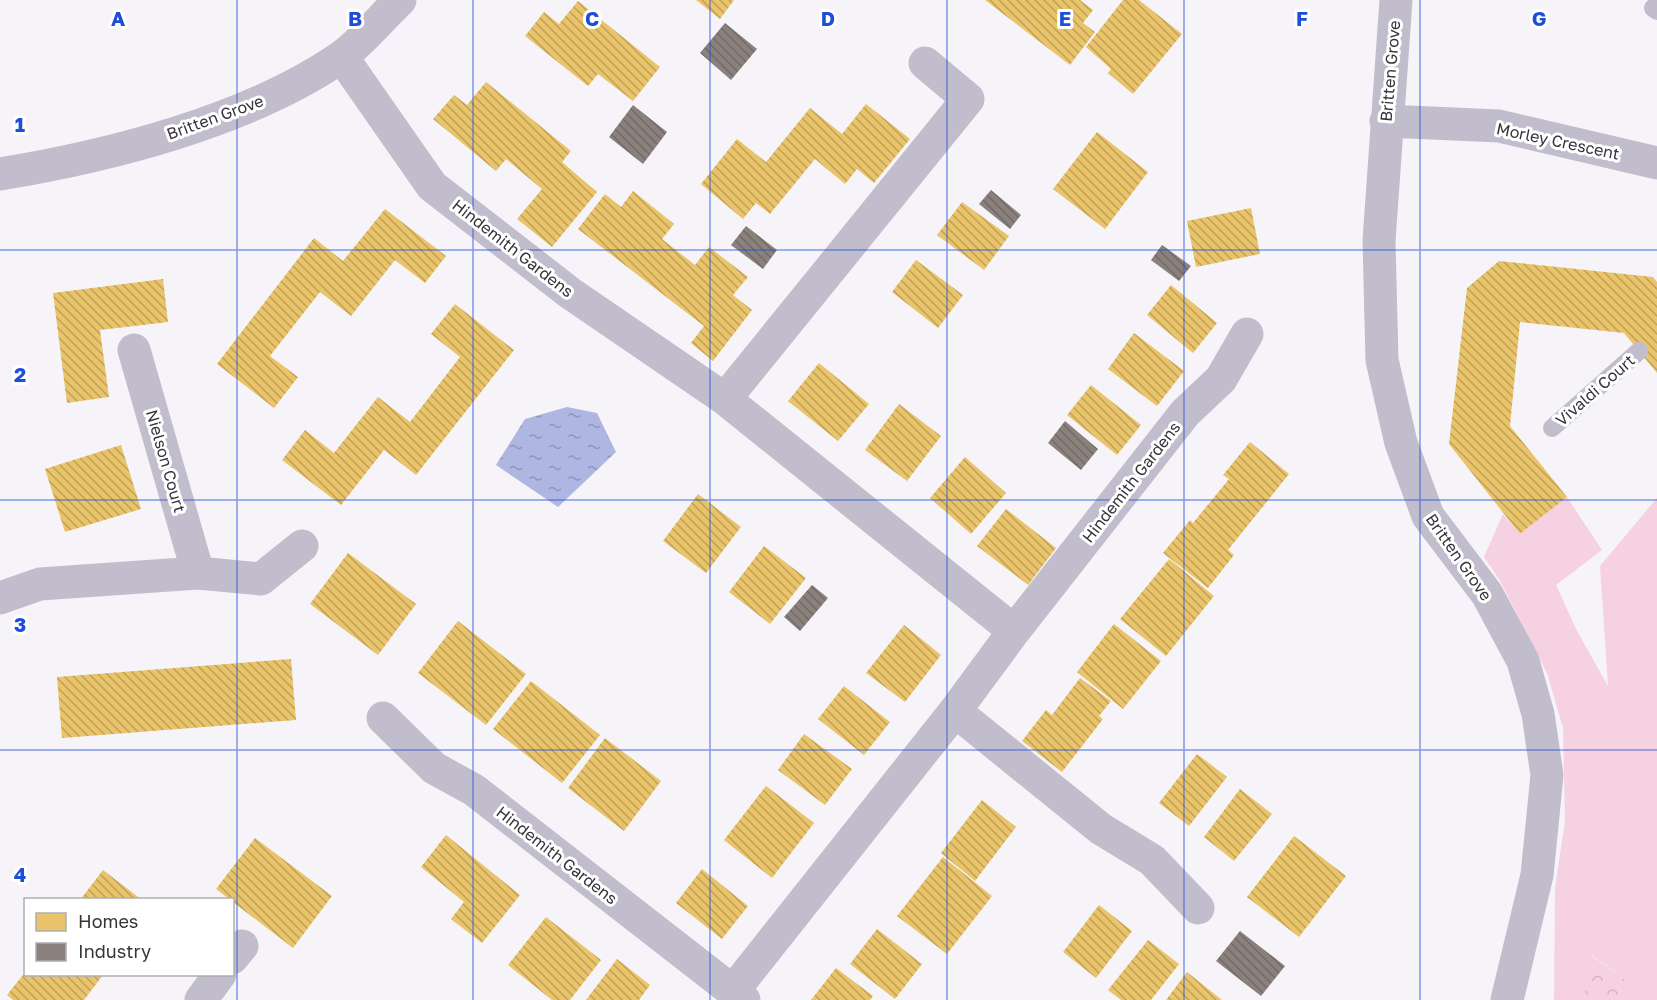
<svg xmlns="http://www.w3.org/2000/svg" width="1657" height="1000" viewBox="0 0 1657 1000" font-family="'Golos Text',sans-serif">
<defs>
<pattern id="forest-crowns" width="20" height="18" patternUnits="userSpaceOnUse" patternTransform="scale(1.5)"><rect width="20" height="18" fill="#f6d1e1"/><path d="M2 6a3 3 0 1 1 6 0M12 15a3 3 0 1 1 6 0" fill="none" stroke="#d4b4c2"/></pattern>
<pattern id="water-ripples" width="26" height="14" patternUnits="userSpaceOnUse" patternTransform="scale(1.5)"><rect width="26" height="14" fill="#aeb6e1"/><path d="M2 4q2-2 4 0t4 0M15 11q2-2 4 0t4 0" fill="none" stroke="#8f95b8"/></pattern>
<pattern id="homes-back-hatch" width="6" height="6" patternUnits="userSpaceOnUse" patternTransform="scale(1.5)"><rect width="6" height="6" fill="#e9c46a"/><path d="M-1 5l2 2M0 0l6 6M5-1l2 2" fill="none" stroke="#bea058"/></pattern>
<pattern id="industry-back-hatch" width="6" height="6" patternUnits="userSpaceOnUse" patternTransform="scale(1.5)"><rect width="6" height="6" fill="#8a817c"/><path d="M-1 5l2 2M0 0l6 6M5-1l2 2" fill="none" stroke="#726a67"/></pattern>
</defs>
<rect width="100%" height="100%" fill="#f7f4f9"/>
<path fill="#f6d1e1" d="M 1567,497 L 1602,550 L 1556,585 L 1577,631 L 1608,686 L 1600,566 L 1657,498 L 1657,1000 L 1630,1000 L 1629,983 L 1592,955 L 1584,1000 L 1554,1000 L 1555,888 L 1565,821 L 1563,728 L 1547,673 L 1499,579 L 1484,557 L 1503,514 L 1520,534 Z"/>
<path fill="url(#forest-crowns)" d="M 1591,955 L 1629,983 L 1630,1000 L 1584,1000 Z"/>
<path fill="url(#water-ripples)" d="M 567,407 L 597,413 L 616,452 L 558,507 L 496,465 L 525,419 Z"/>
<path fill="url(#homes-back-hatch)" d="M 696,0 L 734,0 L 720,19 Z
M 985,0 L 1080,0 L 1093,10 L 1083,23 L 1095,32 L 1070,65 Z
M 1123,0 L 1139,0 L 1182,34 L 1133,94 L 1108,73 L 1111,69 L 1086,47 Z
M 578,1 L 660,67 L 633,101 L 598,74 L 588,86 L 525,36 L 544,12 L 559,24 Z
M 486,82 L 571,151 L 562,162 L 597,192 L 552,247 L 517,219 L 542,189 L 506,159 L 496,171 L 433,119 L 454,95 L 467,105 Z
M 866,104 L 910,139 L 874,183 L 857,169 L 845,184 L 815,159 L 770,214 L 756,203 L 743,219 L 701,184 L 737,139 L 766,162 L 810,108 L 842,134 Z
M 1097,132 L 1148,172 L 1105,229 L 1053,189 Z
M 633,191 L 674,224 L 662,239 L 695,265 L 709,247 L 748,277 L 733,295 L 752,310 L 713,361 L 691,343 L 704,326 L 578,229 L 605,194 L 621,207 Z
M 962,202 L 1009,236 L 984,270 L 937,235 Z
M 1251,208 L 1260,254 L 1196,267 L 1187,221 Z
M 385,209 L 446,256 L 425,283 L 395,260 L 351,316 L 320,292 L 270,356 L 298,377 L 274,408 L 217,364 L 314,238 L 343,261 Z
M 916,260 L 963,295 L 938,328 L 892,292 Z
M 1499,261 L 1653,277 L 1657,282 L 1657,373 L 1624,333 L 1520,322 L 1510,426 L 1567,497 L 1520,534 L 1449,444 L 1467,288 Z
M 163,279 L 168,322 L 100,330 L 109,397 L 67,403 L 53,293 Z
M 1171,285 L 1217,323 L 1193,353 L 1147,315 Z
M 455,304 L 514,350 L 416,475 L 384,450 L 341,505 L 282,460 L 305,430 L 334,453 L 378,397 L 410,422 L 460,357 L 431,334 Z
M 1134,333 L 1184,371 L 1157,406 L 1108,369 Z
M 819,363 L 869,404 L 838,441 L 788,401 Z
M 1091,385 L 1141,425 L 1117,455 L 1067,415 Z
M 899,404 L 941,436 L 907,481 L 865,450 Z
M 1250,442 L 1289,474 L 1228,550 L 1234,555 L 1208,588 L 1163,553 L 1190,520 L 1193,523 L 1229,479 L 1223,475 Z
M 121,445 L 141,509 L 65,532 L 45,469 Z
M 965,457 L 1006,493 L 971,534 L 930,498 Z
M 698,494 L 741,527 L 706,573 L 663,541 Z
M 1006,509 L 1056,548 L 1028,585 L 977,546 Z
M 764,546 L 806,578 L 770,624 L 729,592 Z
M 348,553 L 416,604 L 378,655 L 310,604 Z
M 1169,559 L 1214,596 L 1166,656 L 1120,619 Z
M 458,621 L 526,674 L 486,725 L 418,673 Z
M 1114,624 L 1161,661 L 1123,709 L 1077,672 Z
M 904,625 L 941,655 L 905,702 L 866,673 Z
M 291,659 L 296,720 L 62,738 L 57,677 Z
M 1080,678 L 1111,701 L 1099,716 L 1103,719 L 1062,772 L 1022,741 L 1046,710 L 1052,715 Z
M 531,681 L 600,735 L 562,783 L 493,729 Z
M 844,686 L 890,722 L 864,755 L 818,719 Z
M 804,734 L 852,769 L 825,805 L 778,770 Z
M 605,738 L 661,781 L 624,831 L 568,788 Z
M 1197,754 L 1227,777 L 1189,826 L 1159,803 Z
M 766,786 L 814,823 L 772,878 L 724,840 Z
M 1240,789 L 1272,814 L 1234,861 L 1204,837 Z
M 982,800 L 1016,827 L 975,881 L 941,853 Z
M 446,835 L 520,895 L 482,943 L 451,919 L 464,902 L 421,867 Z
M 1294,836 L 1346,876 L 1299,937 L 1247,897 Z
M 255,838 L 332,896 L 293,948 L 216,889 Z
M 943,857 L 992,896 L 947,954 L 897,916 Z
M 702,869 L 748,906 L 722,939 L 676,903 Z
M 103,870 L 142,900 L 80,900 Z
M 1099,905 L 1132,931 L 1096,978 L 1063,952 Z
M 546,917 L 601,960 L 570,1000 L 552,1000 L 508,965 Z
M 877,929 L 922,964 L 895,999 L 850,964 Z
M 1148,940 L 1179,964 L 1151,1000 L 1121,1000 L 1108,990 Z
M 617,959 L 650,985 L 639,1000 L 586,1000 Z
M 836,968 L 873,996 L 870,1000 L 811,1000 Z
M 26,971 L 26,975 L 103,975 L 84,1000 L 13,1000 L 7,995 Z
M 1187,972 L 1222,1000 L 1166,1000 Z"/>
<path fill="url(#industry-back-hatch)" d="M 725,23 L 757,49 L 731,80 L 700,53 Z
M 633,105 L 667,132 L 643,164 L 609,137 Z
M 991,190 L 1021,215 L 1010,229 L 979,204 Z
M 746,226 L 777,250 L 763,269 L 731,245 Z
M 1162,245 L 1191,266 L 1179,281 L 1151,260 Z
M 1065,421 L 1098,449 L 1081,470 L 1048,443 Z
M 812,585 L 828,598 L 800,631 L 784,617 Z
M 1240,931 L 1285,966 L 1261,996 L 1216,961 Z"/>
<g fill="none" stroke-linecap="round" stroke-linejoin="round">
<path stroke="#c1bdcc" stroke-width="18" d="M 1653,8 L 1657,11
M 1552,428 L 1639,351"/>
<path stroke="#c1bdcc" stroke-width="33" d="M 1396,0 L 1379,241 L 1382,360 L 1401,443 L 1428,516 L 1487,594 L 1523,661 L 1538,714 L 1547,775 L 1537,875 L 1507,1000
M 342,57 L 432,186 L 570,293 L 725,399 L 1014,631 L 955,711 L 733,991
M 1386,121 L 1499,126 L 1657,163
M 0,174 C 110,156 248,121 341,57 C 362,42 381,18 400,0
M 134,350 L 198,573
M 725,399 L 968,99 L 925,63
M 0,598 L 40,584 L 198,573 L 261,579 L 302,546
M 1014,631 L 1185,413 L 1221,379 L 1247,334
M 955,711 L 1101,829 L 1152,860 L 1198,908
M 383,718 L 434,768 L 474,790 L 744,1000
M 232,958 L 242,946
M 201,1000 L 220,974"/>
</g>
<path fill="none" stroke="#1d4ed8" stroke-width="1.5" stroke-opacity="0.55" d="M 237,0 L 237,1000M 473,0 L 473,1000M 710,0 L 710,1000M 947,0 L 947,1000M 1184,0 L 1184,1000M 1420,0 L 1420,1000M 0,250 L 1657,250M 0,500 L 1657,500M 0,750 L 1657,750"/>
<g text-anchor="middle" dominant-baseline="central" stroke-width="6" stroke-linejoin="round" paint-order="stroke">
<g font-size="16" fill="#38323b" stroke="#fff">
<text transform="translate(1390 71) rotate(-85)">Britten Grove</text>
<text transform="translate(215 117) rotate(-20)">Britten Grove</text>
<text transform="translate(1558 141) rotate(12)">Morley Crescent</text>
<text transform="translate(513 248) rotate(38)">Hindemith Gardens</text>
<text transform="translate(1595 390) rotate(-41)">Vivaldi Court</text>
<text transform="translate(166 461) rotate(74)">Nielson Court</text>
<text transform="translate(1131 482) rotate(-52)">Hindemith Gardens</text>
<text transform="translate(1459 557) rotate(55)">Britten Grove</text>
<text transform="translate(557 855) rotate(38)">Hindemith Gardens</text>
</g>
</g>
<g font-size="20" text-anchor="middle" font-weight="bold" fill="#1d4ed8" stroke="#fff" stroke-width="6" stroke-linejoin="round" paint-order="stroke">
<text x="118" y="26">A</text>
<text x="355" y="26">B</text>
<text x="592" y="26">C</text>
<text x="828" y="26">D</text>
<text x="1065" y="26">E</text>
<text x="1302" y="26">F</text>
<text x="1539" y="26">G</text>
<text x="20" y="132">1</text>
<text x="20" y="382">2</text>
<text x="20" y="632">3</text>
<text x="20" y="882">4</text>
</g>
<rect x="24" y="898" width="210" height="78" fill="#ffffff" stroke="#afadb1" stroke-width="1.5"/>
<rect x="36" y="913" width="30" height="18" fill="#e9c46a" stroke="#afadb1" stroke-width="1.5"/>
<text x="78" y="928" font-size="18" fill="#38323b">Homes</text>
<rect x="36" y="943" width="30" height="18" fill="#8a817c" stroke="#afadb1" stroke-width="1.5"/>
<text x="78" y="958" font-size="18" fill="#38323b">Industry</text>
</svg>
